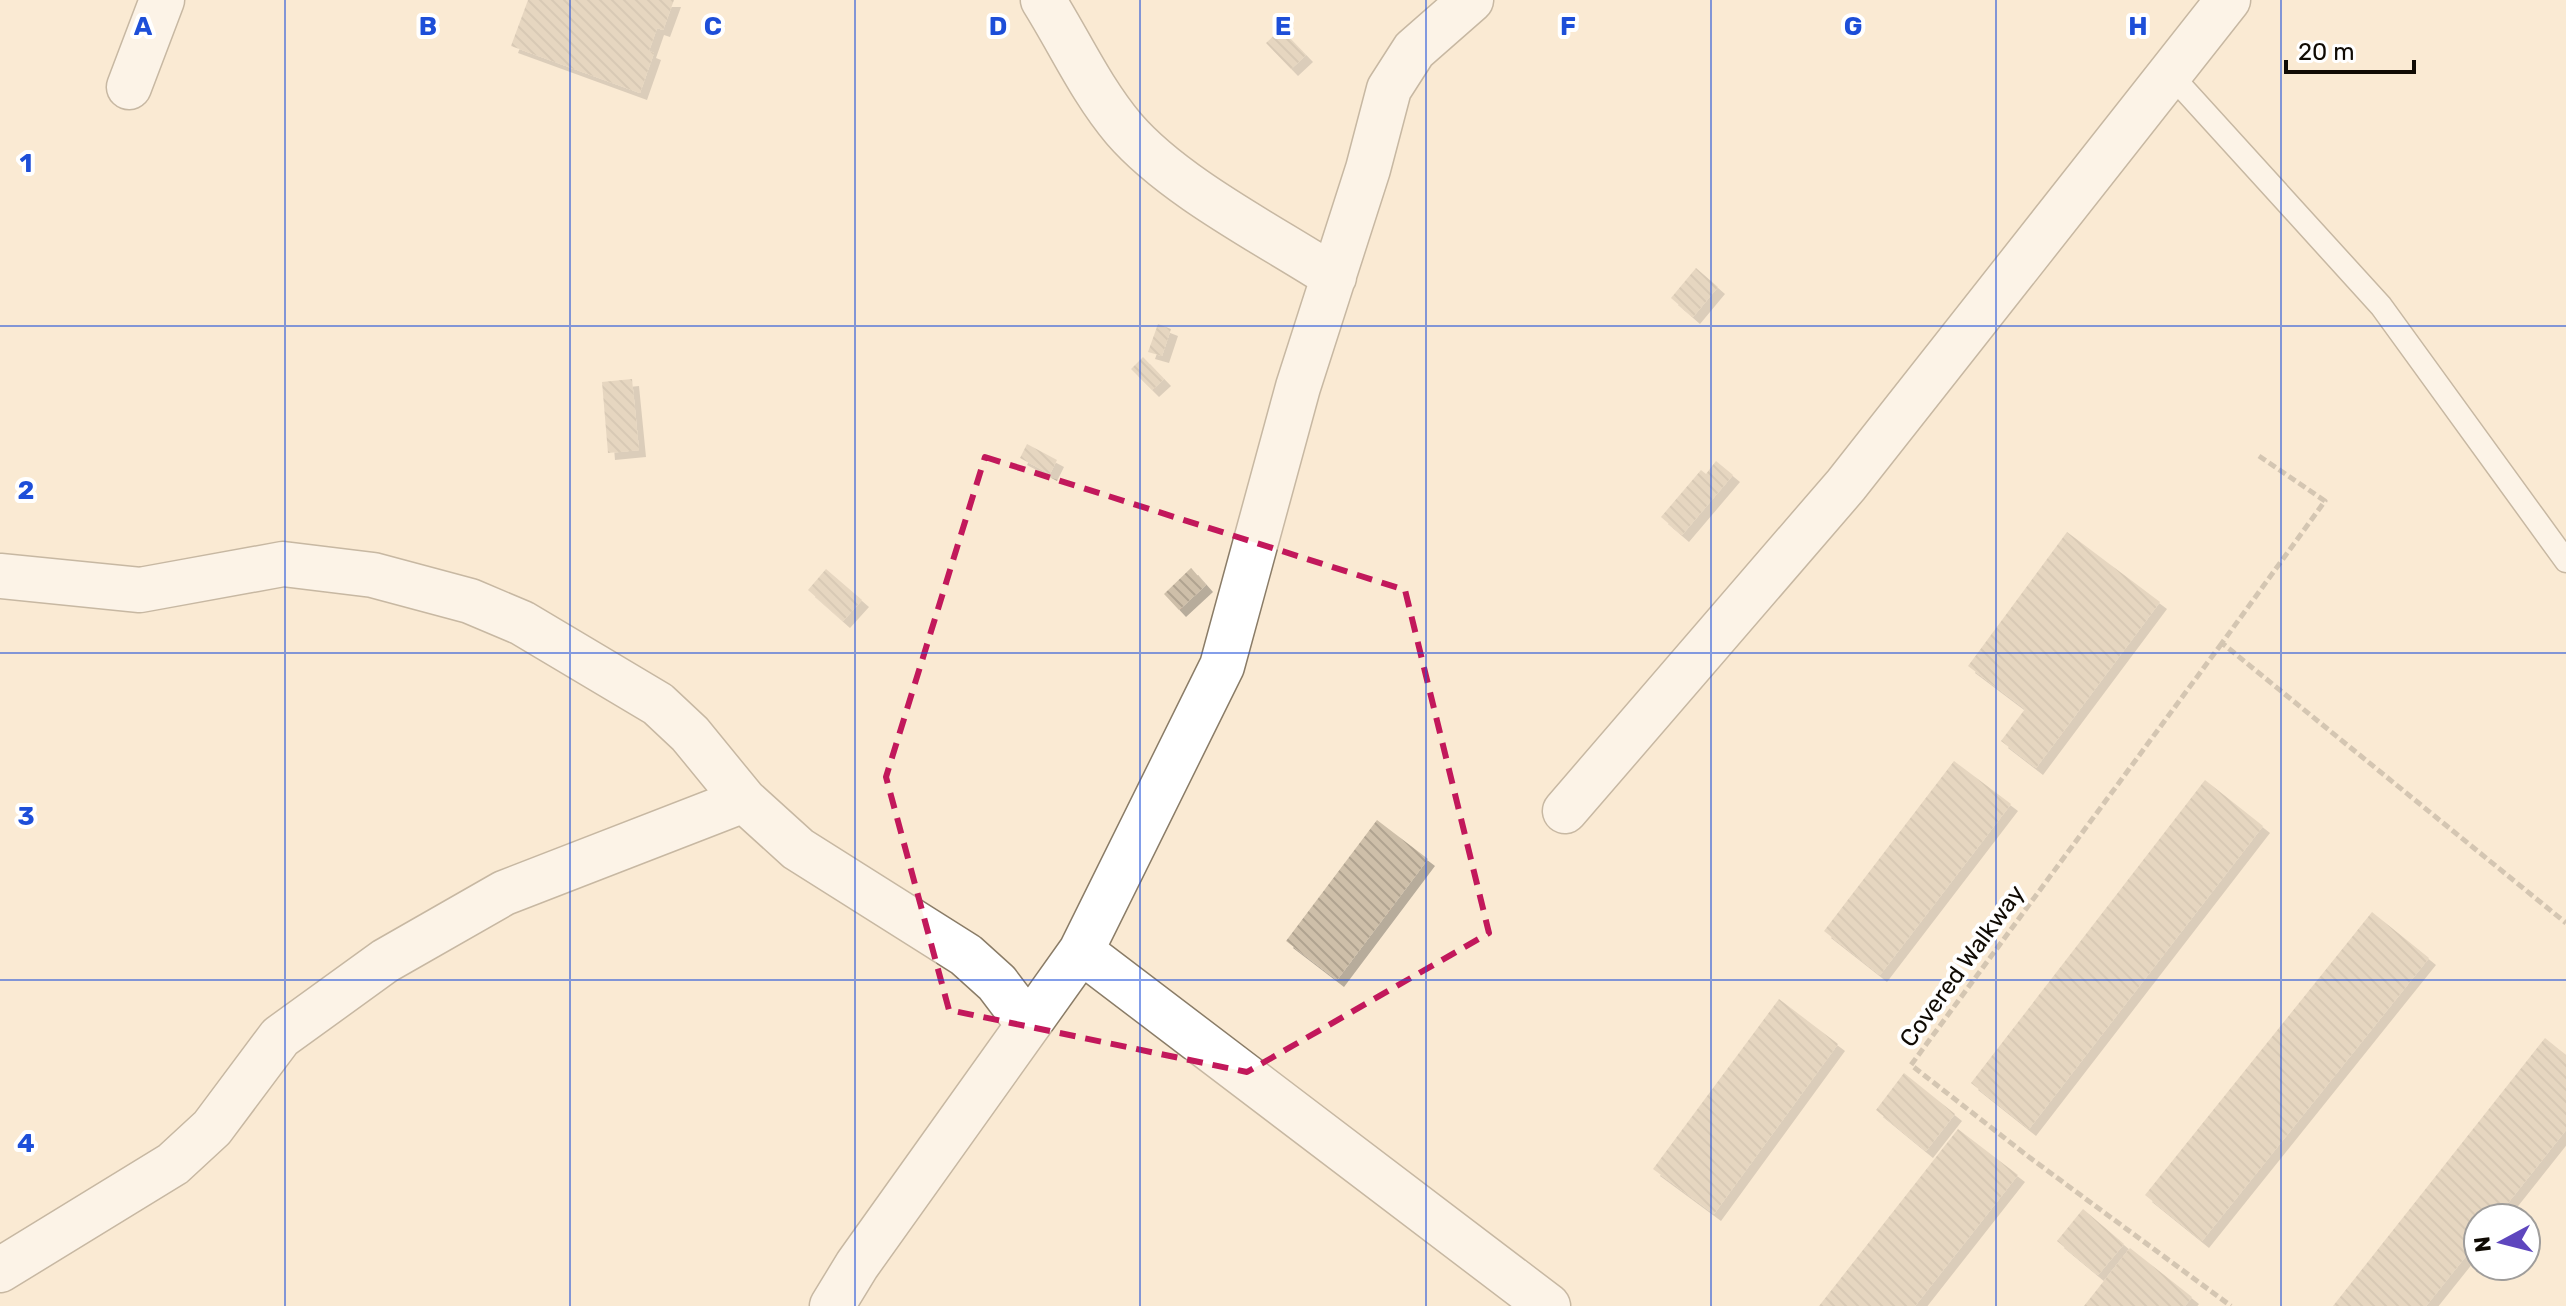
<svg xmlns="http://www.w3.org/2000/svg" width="2566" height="1306" viewBox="0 0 2566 1306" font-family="Rubik,sans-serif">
<defs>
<pattern id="building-back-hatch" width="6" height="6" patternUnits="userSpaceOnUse" patternTransform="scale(2)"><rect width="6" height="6" fill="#cebfa9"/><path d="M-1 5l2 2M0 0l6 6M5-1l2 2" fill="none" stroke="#b0a390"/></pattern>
<filter id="shadow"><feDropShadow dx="7" dy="7" stdDeviation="0" flood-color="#0004"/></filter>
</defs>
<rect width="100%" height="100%" fill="#faead3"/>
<path fill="url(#building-back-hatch)" filter="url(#shadow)" d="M 528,0 L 674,0 L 663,30 L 657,28 L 649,51 L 654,53 L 640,93 L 511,46 Z
M 1281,29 L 1306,55 L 1291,69 L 1266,43 Z
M 1696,268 L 1718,287 L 1693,317 L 1671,298 Z
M 1158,324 L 1171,329 L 1162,356 L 1148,352 Z
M 1143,357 L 1164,379 L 1152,390 L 1131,369 Z
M 632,379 L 639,450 L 608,453 L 602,382 Z
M 1027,444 L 1057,460 L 1050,474 L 1020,458 Z
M 1716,461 L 1733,475 L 1682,535 L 1661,517 L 1701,470 L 1706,474 Z
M 2067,532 L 2160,602 L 2036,768 L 2001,741 L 2025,709 L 1968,666 Z
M 1191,568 L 1206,585 L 1179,610 L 1164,594 Z
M 826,569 L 862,600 L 843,621 L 808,590 Z
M 1954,761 L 2011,804 L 1880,975 L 1824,931 Z
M 2205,780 L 2263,826 L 2029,1129 L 1971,1083 Z
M 1377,820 L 1428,859 L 1337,980 L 1286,941 Z
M 2372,912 L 2429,958 L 2202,1241 L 2145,1195 Z
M 1779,999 L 1838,1044 L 1714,1214 L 1653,1169 Z
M 2545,1038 L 2566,1055 L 2566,1130 L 2496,1218 L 2478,1218 L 2478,1241 L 2426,1306 L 2333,1306 Z
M 1904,1073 L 1955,1114 L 1926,1151 L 1876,1110 Z
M 1958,1129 L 2018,1175 L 1915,1306 L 1819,1306 Z
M 2083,1209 L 2124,1244 L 2098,1275 L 2057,1241 Z
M 2130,1248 L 2192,1297 L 2185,1306 L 2084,1306 Z"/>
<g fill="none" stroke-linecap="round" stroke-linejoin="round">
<g stroke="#8a7c67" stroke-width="25">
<path id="lane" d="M 2171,75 L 2381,306 L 2566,561"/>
</g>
<g stroke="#8a7c67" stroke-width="47">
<path id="street" d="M 1043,0 C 1070,43 1091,90 1124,129 C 1174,187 1269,235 1334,277
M 129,87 L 162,0
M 0,576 L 140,590 L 283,564 L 373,575 L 470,601 L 522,623 L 658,704 L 690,734 L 744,800 L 798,849 L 966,955 L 997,983 L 1028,1024
M 1565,811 L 1846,485 L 2228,0
M 1081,951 L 1548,1306
M 0,1270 L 173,1164 L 212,1128 L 280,1037 L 385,961 L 504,893 L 744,800
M 832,1306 L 857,1265 L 1081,951 L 1222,666 L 1298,387 L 1368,169 L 1389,89 L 1414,50 L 1471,0"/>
</g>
<path stroke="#a79b8a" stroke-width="5" stroke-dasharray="8 4" stroke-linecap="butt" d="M 2259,456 L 2325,501 L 2222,643 L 2566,923
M 2222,643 L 1911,1065 L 2029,1157 L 2231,1306"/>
<use href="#lane" stroke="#fff" stroke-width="22"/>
<use href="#street" stroke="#fff" stroke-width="44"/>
</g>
<path d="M0 0H2566V1306H0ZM 985,457 L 1405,590 L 1489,933 L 1247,1072 L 949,1010 L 886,777 Z" fill="#faead3" fill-opacity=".55" fill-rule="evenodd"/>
<path fill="none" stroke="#c2185b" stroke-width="6" stroke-dasharray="16 10" stroke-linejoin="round" d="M 985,457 L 1405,590 L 1489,933 L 1247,1072 L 949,1010 L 886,777 Z"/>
<path fill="none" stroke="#1d4ed8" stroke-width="2" stroke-opacity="0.55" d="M 285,0 L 285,1306M 570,0 L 570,1306M 855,0 L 855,1306M 1140,0 L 1140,1306M 1426,0 L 1426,1306M 1711,0 L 1711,1306M 1996,0 L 1996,1306M 2281,0 L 2281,1306M 0,326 L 2566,326M 0,653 L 2566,653M 0,980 L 2566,980"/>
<g text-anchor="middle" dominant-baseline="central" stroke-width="8" stroke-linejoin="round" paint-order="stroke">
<g font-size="24" fill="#100b04" stroke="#fff">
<text transform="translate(1962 966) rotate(-54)">Covered Walkway</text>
</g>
</g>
<g font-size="26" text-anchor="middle" font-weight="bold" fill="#1d4ed8" stroke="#fff" stroke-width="8" stroke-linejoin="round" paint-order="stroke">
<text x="143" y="35">A</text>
<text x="428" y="35">B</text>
<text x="713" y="35">C</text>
<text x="998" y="35">D</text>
<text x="1283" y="35">E</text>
<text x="1568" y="35">F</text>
<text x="1853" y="35">G</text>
<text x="2138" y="35">H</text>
<text x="26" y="172">1</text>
<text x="26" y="499">2</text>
<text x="26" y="825">3</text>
<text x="26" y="1152">4</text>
</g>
<g transform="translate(2502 1242) rotate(263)"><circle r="38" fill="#ffffff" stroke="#9f9d9b" stroke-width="2"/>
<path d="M0-6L14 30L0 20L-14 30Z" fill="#5e46be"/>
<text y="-12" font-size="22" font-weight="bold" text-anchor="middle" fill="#100b04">N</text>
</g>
<path d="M2286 60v12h128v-12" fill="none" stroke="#100b04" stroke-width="4"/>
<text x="2298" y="60" font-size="24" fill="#100b04" stroke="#ffffff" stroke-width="6" paint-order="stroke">20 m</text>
</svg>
